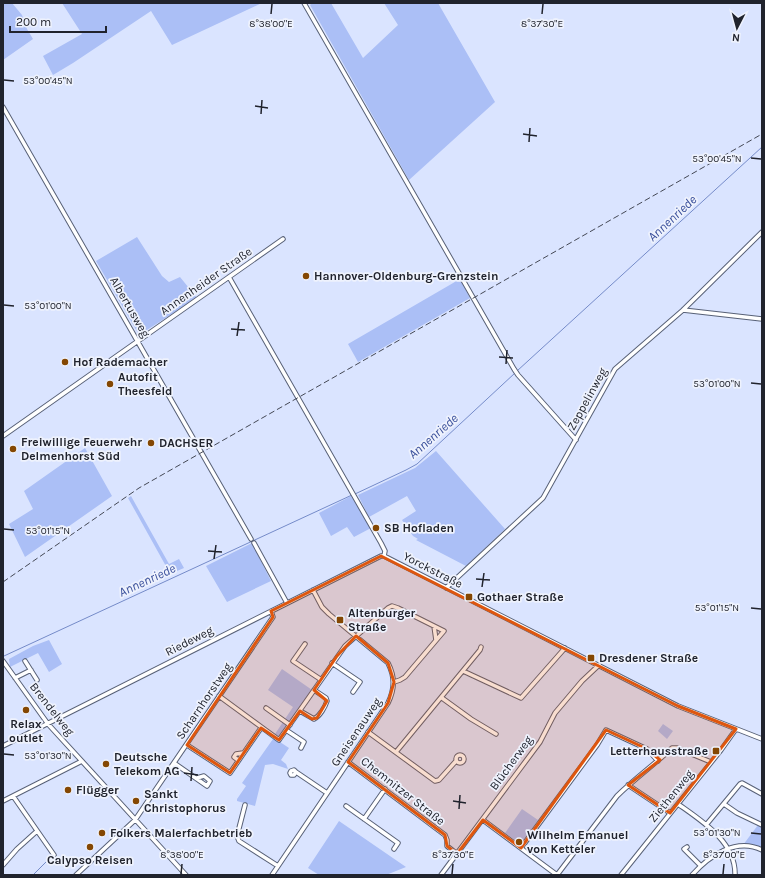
<svg xmlns="http://www.w3.org/2000/svg" width="765" height="878" viewBox="0 0 765 878" font-family="Karla,sans-serif">
<rect width="100%" height="100%" fill="#dae4ff"/>
<path fill="#abbff6" d="M 3,3 L 12,3 L 22,15 L 27,29 L 33,39 L 3,60 Z
M 62,3 L 262,3 L 172,45 L 151,11 L 73,63 L 53,75 L 43,56 L 82,34 Z
M 312,3 L 331,3 L 363,58 L 398,25 L 384,3 L 438,3 L 495,102 L 409,180 L 310,5 Z
M 137,237 L 162,276 L 169,282 L 180,277 L 197,298 L 139,335 L 96,261 Z
M 460,279 L 470,298 L 358,362 L 348,344 Z
M 85,448 L 112,496 L 25,557 L 9,524 L 33,509 L 24,491 Z
M 436,451 L 505,529 L 466,566 L 416,540 L 418,539 L 413,536 L 402,520 L 416,511 L 407,496 L 369,517 L 358,495 L 415,468 Z
M 131,496 L 169,564 L 179,559 L 184,568 L 128,592 L 126,588 L 167,568 L 128,498 Z
M 351,496 L 371,528 L 354,537 L 347,527 L 331,536 L 319,513 Z
M 252,543 L 271,581 L 227,602 L 206,566 Z
M 49,640 L 62,664 L 49,672 L 38,653 L 10,667 L 9,659 L 33,646 Z
M 282,669 L 315,692 L 280,742 L 289,748 L 281,760 L 286,764 L 288,769 L 273,764 L 265,765 L 255,806 L 237,801 L 237,799 L 246,786 L 242,783 L 273,739 L 275,734 L 293,707 L 268,690 Z
M 663,724 L 673,731 L 667,739 L 658,731 Z
M 522,809 L 538,820 L 522,842 L 519,843 L 505,833 Z
M 339,821 L 406,867 L 386,875 L 319,875 L 308,868 Z
M 758,825 L 762,826 L 762,849 L 751,844 L 743,845 Z"/>
<g fill="none" stroke-linecap="round" stroke-linejoin="round">
<path stroke="#758bc9" stroke-width="1" d="M 517,371 L 762,147
M 355,494 L 406,470 L 417,464 L 515,373
M 4,656 L 352,495
M 33,875 L 52,856"/>
<g stroke="#586177" stroke-width="5.5">
<path id="minor" d="M 304,3 L 514,369 L 518,375 L 576,440
M 3,107 L 251,539
M 229,277 L 381,543 L 385,551 L 384,556
M 683,310 L 762,319
M 3,436 L 283,239
M 254,543 L 287,603
M 384,556 L 678,706 L 762,739
M 446,588 L 543,498 L 615,369 L 683,310 L 762,232
M 434,626 L 436,640
M 305,644 L 293,661 L 320,679
M 3,661 L 48,724 L 186,875
M 25,661 L 37,680
M 332,663 L 360,682 L 353,692
M 463,671 L 521,698 L 565,648
M 15,678 L 31,670
M 219,696 L 279,740 L 345,646 L 388,608 L 392,606 L 398,608 L 444,631 L 405,677 L 400,680 L 394,682
M 442,698 L 471,719 L 496,734
M 266,708 L 290,725
M 300,711 L 314,719 C 320,716 325,707 327,701 L 326,698 L 314,690
M 286,730 L 304,742 L 301,748
M 368,732 L 435,781 L 439,780 L 456,761
M 187,745 L 230,773 L 261,728
M 3,746 L 375,559 L 381,556 L 384,556
M 396,752 L 480,650 L 481,647
M456 759a4 4 0 1 1 8 0a4 4 0 1 1-8 0Z
M 238,760 L 234,757 L 236,754 L 243,753
M 348,762 L 445,835 L 447,840 L 447,846 L 457,854
M 174,763 L 207,786 L 210,781 L 204,776 L 197,778
M 296,772 L 294,775 L 291,775 L 290,773 L 291,771 L 294,770 L 296,772 L 327,793
M 628,785 L 670,813
M 13,796 L 54,855
M 3,801 L 82,761
M 678,804 C 702,821 736,842 735,875
M 724,804 L 737,813 L 762,825
M 245,805 L 237,836 L 239,841 L 278,866
M 346,806 L 398,843 L 394,849
M 364,819 L 385,789
M 483,820 L 557,875
M 706,825 L 740,784 L 742,783 L 762,794
M 687,847 L 684,849 L 700,865
M 521,848 L 597,745 L 606,730 L 647,749 L 658,761
M 3,865 L 17,849 L 37,831
M 76,875 L 135,820 L 273,617 L 271,611
M 272,875 L 388,703 C 395,688 395,677 388,663 L 329,614 L 322,607 L 313,590
M 441,875 L 540,742 L 555,713 L 582,681 L 599,665
M 557,875 L 617,796 C 634,779 654,765 672,748 L 677,748 L 711,762
M 621,875 L 721,750 L 736,729
M 692,875 C 709,856 736,837 762,850"/>
</g>
<use href="#minor" stroke="#fff" stroke-width="3.5"/>
<path stroke="#444855" stroke-width="1" stroke-dasharray="6 3" stroke-linecap="butt" d="M 3,582 L 139,488 L 762,134"/>
</g>
<path fill="#de560e" fill-opacity="0.2" stroke="#de560e" stroke-width="3" stroke-linejoin="round" d="M 381,556 L 678,706 L 736,729 L 670,813 L 628,785 L 660,760 L 647,749 L 606,730 L 521,848 L 483,820 L 457,854 L 447,846 L 445,835 L 348,762 L 388,703 L 394,682 L 388,663 L 356,636 L 337,656 L 314,690 L 327,701 L 317,718 L 312,719 L 300,711 L 279,740 L 261,728 L 230,773 L 187,745 L 273,617 L 271,611 Z"/>
<path fill="none" stroke="#20232d" stroke-width="1.5" d="M 271,14 L 272,4M 542,14 L 543,4M 4,80 L 14,81M 255,106 L 268,108M 261,114 L 262,100M 523,134 L 537,136M 529,142 L 530,128M 751,158 L 761,159M 4,305 L 14,306M 231,329 L 245,330M 237,336 L 239,322M 499,357 L 513,358M 506,364 L 507,350M 751,383 L 761,384M 4,529 L 14,530M 208,551 L 222,552M 214,559 L 216,545M 476,579 L 490,580M 482,587 L 484,573M 751,608 L 761,609M 4,754 L 14,755M 184,773 L 198,775M 191,781 L 192,767M 453,801 L 466,803M 459,809 L 460,795M 751,833 L 761,834M 181,874 L 182,864M 452,874 L 453,864M 723,874 L 724,864"/>
<g fill="#844703" stroke="#eef2fd" stroke-width="1.5">
<circle cx="306" cy="276" r="4"/>
<circle cx="65" cy="362" r="4"/>
<circle cx="110" cy="384" r="4"/>
<circle cx="151" cy="443" r="4"/>
<circle cx="13" cy="449" r="4"/>
<circle cx="376" cy="528" r="4"/>
<rect x="465" y="593" width="8" height="8" rx="2"/>
<rect x="336" y="616" width="8" height="8" rx="2"/>
<rect x="587" y="654" width="8" height="8" rx="2"/>
<circle cx="26" cy="710" r="4"/>
<rect x="712" y="747" width="8" height="8" rx="2"/>
<circle cx="106" cy="764" r="4"/>
<circle cx="68" cy="790" r="4"/>
<circle cx="136" cy="801" r="4"/>
<circle cx="102" cy="833" r="4"/>
<circle cx="519" cy="842" r="4"/>
<circle cx="90" cy="847" r="4"/>
</g>
<g text-anchor="middle" dominant-baseline="central" stroke-width="3.5" stroke-linejoin="round" paint-order="stroke">
<g font-size="12" font-weight="bold" fill="#20232d" stroke="#eef2fd" text-anchor="start">
<text x="314" y="276">Hannover-Oldenburg-Grenzstein</text>
<text x="73" y="362">Hof Rademacher</text>
<text x="118" y="377">Autofit<tspan x="118" dy="14">Theesfeld</tspan></text>
<text x="21" y="442">Freiwillige Feuerwehr<tspan x="21" dy="14">Delmenhorst Süd</tspan></text>
<text x="159" y="443">DACHSER</text>
<text x="384" y="528">SB Hofladen</text>
<text x="477" y="597">Gothaer Straße</text>
<text x="348" y="613">Altenburger<tspan x="348" dy="14">Straße</tspan></text>
<text x="599" y="658">Dresdener Straße</text>
<text x="26" y="724" text-anchor="middle">Relax<tspan x="26" dy="14">outlet</tspan></text>
<text x="708" y="751" text-anchor="end">Letterhausstraße</text>
<text x="114" y="757">Deutsche<tspan x="114" dy="14">Telekom AG</tspan></text>
<text x="76" y="790">Flügger</text>
<text x="144" y="794">Sankt<tspan x="144" dy="14">Christophorus</tspan></text>
<text x="110" y="833">Folkers Malerfachbetrieb</text>
<text x="527" y="835">Wilhelm Emanuel<tspan x="527" dy="14">von Ketteler</tspan></text>
<text x="90" y="860" text-anchor="middle">Calypso Reisen</text>
</g>
<g font-size="12" fill="#20232d" stroke="#eef2fd">
<text transform="translate(206 281) rotate(-35)">Annenheider Straße</text>
<text transform="translate(130 307) rotate(60)">Albertusweg</text>
<text transform="translate(587 399) rotate(-61)">Zeppelinweg</text>
<text transform="translate(433 570) rotate(27)">Yorckstraße</text>
<text transform="translate(189 641) rotate(-27)">Riedeweg</text>
<text transform="translate(204 701) rotate(-56)">Scharnhorstweg</text>
<text transform="translate(52 709) rotate(52)">Brendelweg</text>
<text transform="translate(356 732) rotate(-56)">Gneisenauweg</text>
<text transform="translate(511 763) rotate(-54)">Blücherweg</text>
<text transform="translate(403 791) rotate(38)">Chemnitzer Straße</text>
<text transform="translate(671 796) rotate(-51)">Ziethenweg</text>
</g>
<g font-size="13" font-style="italic" fill="#394f9b" stroke="#eef2fd">
<text transform="translate(672 218) rotate(-43)">Annenriede</text>
<text transform="translate(433 436) rotate(-41)">Annenriede</text>
<text transform="translate(147 580) rotate(-25)">Annenriede</text>
</g>
</g>
<g font-size="10" text-anchor="middle" fill="#20232d" stroke="#eef2fd" stroke-width="3.5" stroke-linejoin="round" paint-order="stroke">
<text x="271" y="27">8°38'00"E</text>
<text x="542" y="27">8°37'30"E</text>
<text x="48" y="84">53°00'45"N</text>
<text x="717" y="162">53°00'45"N</text>
<text x="48" y="309">53°01'00"N</text>
<text x="717" y="387">53°01'00"N</text>
<text x="48" y="534">53°01'15"N</text>
<text x="717" y="611">53°01'15"N</text>
<text x="48" y="759">53°01'30"N</text>
<text x="717" y="836">53°01'30"N</text>
<text x="182" y="858">8°38'00"E</text>
<text x="453" y="858">8°37'30"E</text>
<text x="724" y="858">8°37'00"E</text>
</g>
<rect width="765" height="878" fill="none" stroke="#20232d" stroke-width="8"/>
<g transform="translate(737 28) rotate(186)" stroke="#eef2fd" stroke-width="3" paint-order="stroke">
<path d="M0-3L7 15L0 10L-7 15Z" fill="#20232d"/>
<text y="-6" font-size="11" font-weight="bold" text-anchor="middle" fill="#20232d">N</text>
</g>
<path d="M10 26v6h96v-6" fill="none" stroke="#20232d" stroke-width="2"/>
<text x="16" y="26" font-size="12" fill="#20232d" stroke="#eef2fd" stroke-width="3" paint-order="stroke">200 m</text>
</svg>
